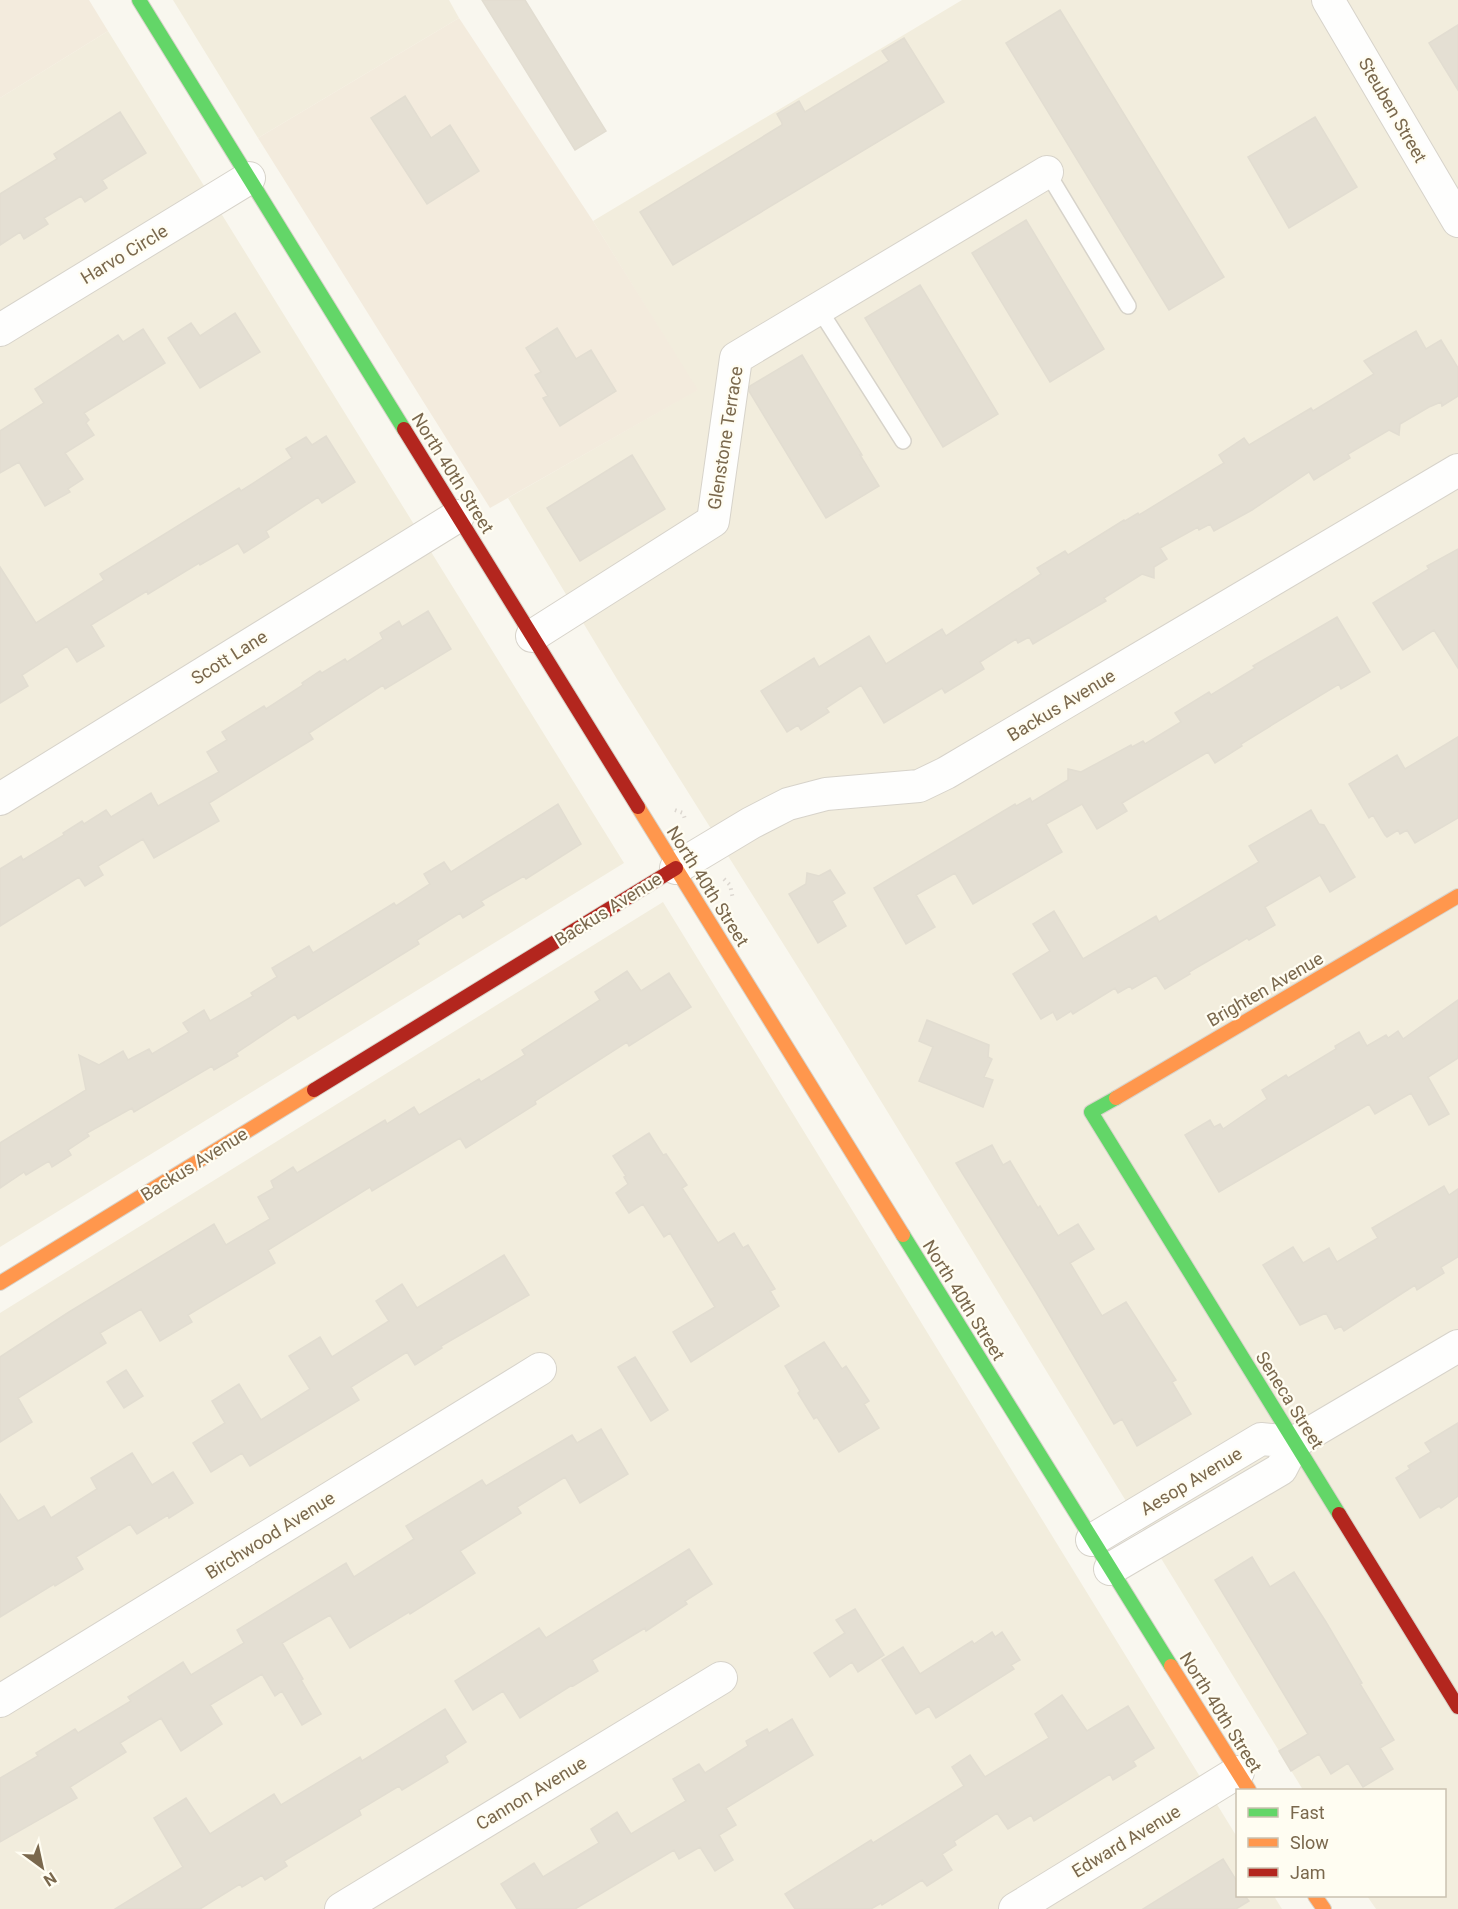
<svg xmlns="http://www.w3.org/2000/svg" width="1458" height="1909" viewBox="0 0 1458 1909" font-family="Roboto,sans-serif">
<rect width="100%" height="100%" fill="#f9f7ef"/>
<path fill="#f2eddd" d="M 173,0 L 449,0 L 459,18 L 258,138 Z
M 962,0 L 1458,0 L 1458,1909 L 1376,1909 L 1367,1896 L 1444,1896 L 1444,1790 L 1303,1790 L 838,1031 L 617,679 L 508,498 L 697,390 L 593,221 Z
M 108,31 L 624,863 L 0,1247 L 0,98 Z
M 663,902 L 1237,1837 L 1238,1896 L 1274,1896 L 1282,1909 L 0,1909 L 0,1313 Z"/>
<path fill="#f3ebdd" d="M 0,0 L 89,0 L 108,31 L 0,98 Z
M 459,18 L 593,221 L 698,390 L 490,508 L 258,138 Z"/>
<path fill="#e4dfd3" stroke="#e2ddd1" stroke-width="1.5" d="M 482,0 L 525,0 L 606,131 L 575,150 Z
M 1060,10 L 1224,277 L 1169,310 L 1006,43 Z
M 1458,25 L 1458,90 L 1429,43 Z
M 904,38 L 944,102 L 673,265 L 640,212 L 782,125 L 782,123 L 777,114 L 799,101 L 805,112 L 889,61 L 882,51 Z
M 405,96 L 431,138 L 450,125 L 479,171 L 427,204 L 371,118 Z
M 120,112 L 146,153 L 102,180 L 107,188 L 85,202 L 81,196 L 44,218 L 48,224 L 24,239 L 20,232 L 0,245 L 0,194 L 57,159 L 54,154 Z
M 1315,117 L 1357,187 L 1289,228 L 1248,157 Z
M 1026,220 L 1104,349 L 1050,382 L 972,253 Z
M 920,285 L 998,414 L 943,447 L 865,318 Z
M 235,313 L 260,352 L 200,388 L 168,338 L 191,323 L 200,336 Z
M 557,328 L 576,359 L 591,350 L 616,391 L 560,426 L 543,398 L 548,396 L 535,375 L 541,372 L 526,348 Z
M 143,329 L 165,363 L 84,413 L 89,420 L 86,423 L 94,435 L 65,453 L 83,479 L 68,489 L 70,492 L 45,506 L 19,462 L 0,473 L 0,431 L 44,403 L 35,389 L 118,335 L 123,342 Z
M 1416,331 L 1426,349 L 1441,340 L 1458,368 L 1458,396 L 1442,406 L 1441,402 L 1429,407 L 1400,424 L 1399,435 L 1389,430 L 1348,454 L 1350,458 L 1314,480 L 1309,472 L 1252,510 L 1214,531 L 1210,524 L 1199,530 L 1198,527 L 1160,548 L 1167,559 L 1154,567 L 1154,578 L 1142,574 L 1104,598 L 1106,601 L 1033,644 L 1029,637 L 1018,643 L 1016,639 L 980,662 L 984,669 L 945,693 L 942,688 L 884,723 L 861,685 L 826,708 L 829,712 L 801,730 L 798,725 L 787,732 L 761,691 L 814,658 L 819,667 L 869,636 L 886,664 L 942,629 L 946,636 L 1041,574 L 1037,568 L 1065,551 L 1068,555 L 1124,520 L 1125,521 L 1138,513 L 1139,515 L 1224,463 L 1219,455 L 1244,438 L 1249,445 L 1311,408 L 1313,411 L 1374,374 L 1364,361 Z
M 802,355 L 862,455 L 860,455 L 879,486 L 826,518 L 749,391 L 750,386 Z
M 326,436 L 355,482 L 322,503 L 318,497 L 266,531 L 269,537 L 244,553 L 238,543 L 200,565 L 199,563 L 148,594 L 147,591 L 91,625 L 104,646 L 77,662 L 67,646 L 22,675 L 28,686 L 0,703 L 0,567 L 36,623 L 104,580 L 100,574 L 239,488 L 241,491 L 292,458 L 286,449 L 306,437 L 312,445 Z
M 632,455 L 665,509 L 580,561 L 547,508 Z
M 1458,549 L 1458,668 L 1434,630 L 1403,650 L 1373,603 L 1429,569 L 1427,566 Z
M 428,611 L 451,649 L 385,689 L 383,685 L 309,733 L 313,739 L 209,803 L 219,821 L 154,858 L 143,839 L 98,866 L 103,875 L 85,886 L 79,877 L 0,926 L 0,869 L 21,856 L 23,860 L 64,835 L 63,833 L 82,821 L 84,824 L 106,810 L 111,817 L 151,793 L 158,806 L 219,772 L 207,752 L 227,740 L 222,732 L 264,706 L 266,709 L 303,685 L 302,683 L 320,671 L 322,673 L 345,659 L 347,662 L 383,639 L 380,633 L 399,621 L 402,627 Z
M 1337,617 L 1370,672 L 1341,689 L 1339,684 L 1241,744 L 1242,746 L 1215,763 L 1208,752 L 1122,803 L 1127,811 L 1097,829 L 1082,804 L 1046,824 L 1062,852 L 973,904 L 955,873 L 916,895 L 935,927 L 906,944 L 874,888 L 1015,804 L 1016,806 L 1030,798 L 1032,802 L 1068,780 L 1068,769 L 1081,772 L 1131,745 L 1132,747 L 1143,741 L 1145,744 L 1181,722 L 1175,713 L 1209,692 L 1211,695 L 1255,668 L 1253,666 Z
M 1458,737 L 1458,818 L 1415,843 L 1407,830 L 1400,834 L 1398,830 L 1387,837 L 1385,835 L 1373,815 L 1369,818 L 1349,784 L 1397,755 L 1405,769 Z
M 558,804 L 581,844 L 526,879 L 524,876 L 481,901 L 484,905 L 463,918 L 460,913 L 417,940 L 419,944 L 298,1019 L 295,1014 L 236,1053 L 238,1056 L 214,1070 L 212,1066 L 134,1112 L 132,1108 L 87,1133 L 89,1136 L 68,1150 L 71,1155 L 52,1167 L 49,1161 L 26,1175 L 24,1172 L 0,1188 L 0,1143 L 86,1090 L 79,1055 L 99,1065 L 123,1051 L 128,1060 L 149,1049 L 152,1054 L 189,1032 L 183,1023 L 204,1010 L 210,1021 L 253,996 L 251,993 L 277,977 L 272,968 L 309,946 L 313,953 L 394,903 L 396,906 L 430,884 L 424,874 L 444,862 L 451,872 Z
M 1311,810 L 1319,824 L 1324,825 L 1355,877 L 1330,892 L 1320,875 L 1265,907 L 1275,925 L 1249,940 L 1247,938 L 1232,947 L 1189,972 L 1190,974 L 1165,989 L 1156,975 L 1132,989 L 1130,986 L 1118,993 L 1115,988 L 1073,1014 L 1071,1011 L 1057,1020 L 1053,1012 L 1041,1019 L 1013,974 L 1050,951 L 1033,924 L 1054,911 L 1083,959 L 1156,916 L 1159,922 L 1259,862 L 1249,846 Z
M 830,870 L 845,893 L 832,901 L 846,926 L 818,943 L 789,894 L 806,884 L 807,873 L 819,876 Z
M 627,971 L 641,991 L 669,973 L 691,1007 L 629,1046 L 627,1042 L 535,1101 L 536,1104 L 466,1148 L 460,1138 L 372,1191 L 370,1187 L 268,1250 L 275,1263 L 188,1315 L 192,1322 L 160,1341 L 141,1309 L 100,1333 L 106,1343 L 18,1398 L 32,1422 L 0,1442 L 0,1357 L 69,1312 L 214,1224 L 226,1245 L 270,1219 L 258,1197 L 274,1188 L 271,1181 L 293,1167 L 297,1173 L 385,1120 L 387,1124 L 414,1107 L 419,1115 L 479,1079 L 481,1082 L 525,1055 L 522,1050 L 600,1000 L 595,992 Z
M 1458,1000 L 1458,1058 L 1428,1077 L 1449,1114 L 1429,1125 L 1411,1093 L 1375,1114 L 1369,1104 L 1219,1192 L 1185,1135 L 1210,1120 L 1214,1127 L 1220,1124 L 1223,1129 L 1267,1099 L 1262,1090 L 1286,1075 L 1288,1078 L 1336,1049 L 1335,1046 L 1359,1032 L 1367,1046 L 1386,1035 L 1388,1038 L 1398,1031 L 1403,1039 Z
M 927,1020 L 989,1045 L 988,1057 L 992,1059 L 984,1077 L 993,1080 L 983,1107 L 919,1081 L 933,1047 L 919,1041 Z
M 649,1133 L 663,1155 L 666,1154 L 687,1185 L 682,1188 L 718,1243 L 734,1233 L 743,1248 L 748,1245 L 775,1289 L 770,1291 L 779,1306 L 691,1362 L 673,1332 L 715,1307 L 670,1233 L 664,1237 L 643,1204 L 629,1213 L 616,1193 L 628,1184 L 624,1177 L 626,1176 L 613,1156 Z
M 992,1145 L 1003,1165 L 1010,1161 L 1038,1208 L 1040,1206 L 1058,1236 L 1078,1224 L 1094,1249 L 1070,1263 L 1102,1316 L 1126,1302 L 1176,1380 L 1172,1382 L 1191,1414 L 1137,1446 L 1122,1419 L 1114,1424 L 1036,1292 L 956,1163 Z
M 1444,1186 L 1449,1195 L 1458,1189 L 1458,1257 L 1441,1267 L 1444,1273 L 1417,1290 L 1415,1285 L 1344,1331 L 1341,1326 L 1335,1329 L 1326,1313 L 1300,1325 L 1263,1265 L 1293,1247 L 1303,1263 L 1329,1248 L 1337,1262 L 1378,1238 L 1372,1228 Z
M 504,1255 L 529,1295 L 441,1346 L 442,1348 L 415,1365 L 407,1352 L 351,1387 L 359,1400 L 250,1466 L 242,1453 L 211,1472 L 193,1443 L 225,1423 L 212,1401 L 239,1384 L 261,1420 L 310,1389 L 289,1356 L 320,1337 L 332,1357 L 389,1321 L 376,1301 L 402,1284 L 417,1308 Z
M 824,1342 L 842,1369 L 846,1366 L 869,1401 L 864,1404 L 879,1428 L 839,1452 L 817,1417 L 814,1419 L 798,1393 L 800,1391 L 785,1366 Z
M 635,1357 L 668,1410 L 651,1421 L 618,1367 Z
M 126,1370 L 143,1396 L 124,1408 L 107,1382 Z
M 1458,1423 L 1458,1496 L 1441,1508 L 1439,1506 L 1420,1518 L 1396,1478 L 1410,1469 L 1408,1466 L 1431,1452 L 1425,1443 Z
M 601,1429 L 628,1474 L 580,1503 L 565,1477 L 517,1507 L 521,1513 L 460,1551 L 475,1573 L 410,1614 L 409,1612 L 350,1648 L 330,1615 L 282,1643 L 303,1679 L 301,1680 L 321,1714 L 302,1725 L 282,1691 L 275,1696 L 262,1674 L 210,1705 L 222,1724 L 181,1751 L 161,1718 L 120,1743 L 126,1752 L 70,1787 L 77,1798 L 0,1842 L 0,1778 L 38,1756 L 36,1753 L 75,1729 L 78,1733 L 131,1701 L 128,1697 L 183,1662 L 191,1675 L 244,1643 L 237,1630 L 346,1563 L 354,1577 L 414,1539 L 406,1526 L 482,1480 L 486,1486 L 572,1435 L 577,1443 Z
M 132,1453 L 152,1485 L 173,1472 L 193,1503 L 169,1518 L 168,1515 L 137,1534 L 130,1524 L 76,1557 L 83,1569 L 55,1586 L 54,1584 L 0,1617 L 0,1494 L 18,1521 L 44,1506 L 51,1518 L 97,1489 L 91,1478 Z
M 689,1549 L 712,1584 L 685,1601 L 687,1604 L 646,1631 L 645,1628 L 592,1660 L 598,1671 L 573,1686 L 572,1685 L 520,1718 L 503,1691 L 473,1710 L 455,1681 L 539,1628 L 546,1638 Z
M 1252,1557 L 1270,1587 L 1294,1572 L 1326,1622 L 1362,1683 L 1360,1684 L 1394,1740 L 1380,1748 L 1393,1769 L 1363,1787 L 1348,1763 L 1331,1774 L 1319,1754 L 1291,1771 L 1279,1751 L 1308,1734 L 1215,1580 Z
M 855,1609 L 884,1655 L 858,1672 L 852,1662 L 830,1677 L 814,1653 L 845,1633 L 836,1620 Z
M 992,1632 L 995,1637 L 1002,1632 L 1020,1660 L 1011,1665 L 1014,1669 L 936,1718 L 929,1706 L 916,1714 L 882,1660 L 903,1647 L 920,1674 L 972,1641 L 974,1644 Z
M 1062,1695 L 1087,1731 L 1128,1706 L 1154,1748 L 1133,1761 L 1136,1766 L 1113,1780 L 1110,1774 L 1034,1821 L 1031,1815 L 1008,1829 L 997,1813 L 954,1841 L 956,1845 L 942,1854 L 952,1870 L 927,1886 L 922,1880 L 882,1905 L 881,1903 L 871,1909 L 795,1909 L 785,1894 L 871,1840 L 873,1843 L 964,1786 L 952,1767 L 970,1755 L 985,1777 L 1049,1738 L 1035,1714 Z
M 445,1709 L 466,1742 L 445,1756 L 448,1762 L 402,1790 L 399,1786 L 359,1810 L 361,1815 L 284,1861 L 287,1866 L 265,1880 L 262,1875 L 242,1887 L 240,1884 L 200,1909 L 115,1909 L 183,1867 L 154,1818 L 186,1798 L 210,1834 L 274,1794 L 281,1805 L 360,1757 L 362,1761 Z
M 792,1719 L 813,1755 L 726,1808 L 736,1825 L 719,1835 L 733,1860 L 715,1871 L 700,1847 L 679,1859 L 674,1850 L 575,1909 L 517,1909 L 501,1884 L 534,1863 L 543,1877 L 599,1843 L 591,1829 L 617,1812 L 631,1834 L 686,1801 L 673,1779 L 699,1764 L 705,1773 L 748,1746 L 746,1741 L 767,1729 L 769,1733 Z
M 1223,1859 L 1238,1883 L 1238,1896 L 1245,1896 L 1249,1901 L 1236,1909 L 1143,1909 Z"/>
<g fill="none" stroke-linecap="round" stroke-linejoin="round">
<g stroke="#d7d3ca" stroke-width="18">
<path id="lane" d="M 1047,172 L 1128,306
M 819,309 L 903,441"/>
</g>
<g stroke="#d7d3ca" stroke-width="34">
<path id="street" d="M 1328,0 L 1458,221
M 0,330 L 249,178
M 532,636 L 713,521 L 736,358 L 1047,172
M 0,799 L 458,516
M 676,868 L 751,823 L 788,804 L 826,794 L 919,786 L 946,773 L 1458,470
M 1092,1540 L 1261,1439 L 1295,1442
M 1110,1569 L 1281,1469 L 1295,1442 L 1458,1346
M 0,1701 L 540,1369
M 341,1909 L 721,1678
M 1015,1909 L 1238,1772"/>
</g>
<g stroke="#d8d3ca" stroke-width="16">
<path id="fast" d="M 139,0 L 404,429
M 1116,1098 L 1091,1112 L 1339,1514
M 903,1235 L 1171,1666"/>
</g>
<g stroke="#d8d3ca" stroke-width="16">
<path id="slow" d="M 638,807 L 903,1235
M 1116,1098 L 1458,896
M 0,1283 L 314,1090
M 1171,1666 L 1249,1790
M 1315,1896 L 1324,1909"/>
</g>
<g stroke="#d8d3ca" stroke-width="16">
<path id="jam" d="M 404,429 L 638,807
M 314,1090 L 676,868
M 1339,1514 L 1458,1707"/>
</g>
<path stroke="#dcd7d0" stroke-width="4" stroke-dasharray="1.5 4.5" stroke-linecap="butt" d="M 675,810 L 683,813 L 685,819
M 724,879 L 730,885 L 733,899"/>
<use href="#lane" stroke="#fefefd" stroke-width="15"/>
<use href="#street" stroke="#fefefd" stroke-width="32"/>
<use href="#fast" stroke="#63d668" stroke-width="14"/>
<use href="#slow" stroke="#ff974d" stroke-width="14"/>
<use href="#jam" stroke="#b3261e" stroke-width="14"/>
</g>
<g text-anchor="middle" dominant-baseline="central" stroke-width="4.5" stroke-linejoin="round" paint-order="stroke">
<g font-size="18" fill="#7a684d" stroke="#fffdf2">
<text transform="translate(1393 110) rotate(60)">Steuben Street</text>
<text transform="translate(124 254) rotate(-31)">Harvo Circle</text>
<text transform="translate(725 438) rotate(-81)">Glenstone Terrace</text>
<text transform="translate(453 473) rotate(58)">North 40th Street</text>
<text transform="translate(229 657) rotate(-32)">Scott Lane</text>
<text transform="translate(1061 705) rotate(-31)">Backus Avenue</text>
<text transform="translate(708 886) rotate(58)">North 40th Street</text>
<text transform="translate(608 909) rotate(-32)">Backus Avenue</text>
<text transform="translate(1265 989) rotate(-30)">Brighten Avenue</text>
<text transform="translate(194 1164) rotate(-32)">Backus Avenue</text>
<text transform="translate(964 1300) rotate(58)">North 40th Street</text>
<text transform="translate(1290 1400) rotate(58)">Seneca Street</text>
<text transform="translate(1191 1481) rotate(-31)">Aesop Avenue</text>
<text transform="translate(270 1535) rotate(-32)">Birchwood Avenue</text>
<text transform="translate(1221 1712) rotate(58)">North 40th Street</text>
<text transform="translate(531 1793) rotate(-31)">Cannon Avenue</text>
<text transform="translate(1126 1841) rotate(-31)">Edward Avenue</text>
</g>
</g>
<rect x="1236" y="1789" width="210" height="108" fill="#fffdf2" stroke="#cac1b0" stroke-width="1.5"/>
<rect x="1248" y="1808" width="30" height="9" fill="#63d668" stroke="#cac1b0" stroke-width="1.5"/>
<text x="1290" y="1819" font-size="18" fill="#7a684d">Fast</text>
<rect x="1248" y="1838" width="30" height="9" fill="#ff974d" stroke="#cac1b0" stroke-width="1.5"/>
<text x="1290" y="1849" font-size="18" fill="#7a684d">Slow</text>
<rect x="1248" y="1868" width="30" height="9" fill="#b3261e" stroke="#cac1b0" stroke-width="1.5"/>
<text x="1290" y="1879" font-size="18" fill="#7a684d">Jam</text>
<g transform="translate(42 1867) rotate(147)" stroke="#fffdf2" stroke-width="4.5" paint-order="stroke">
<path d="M0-4.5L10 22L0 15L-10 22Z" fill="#7a684d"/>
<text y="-9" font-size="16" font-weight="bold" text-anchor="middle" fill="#7a684d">N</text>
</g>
</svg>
